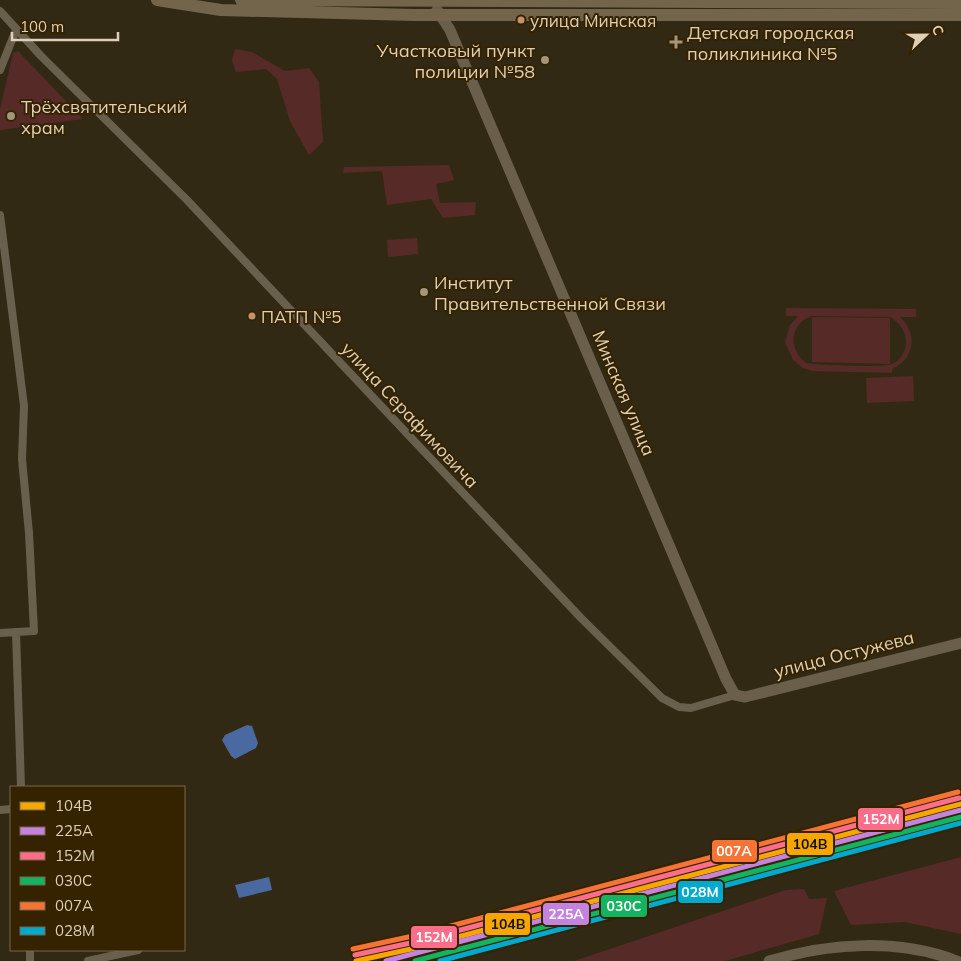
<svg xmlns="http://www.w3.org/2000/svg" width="961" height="961" viewBox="0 0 961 961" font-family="Mulish,sans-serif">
<rect width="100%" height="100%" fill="#322914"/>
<path fill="#562a27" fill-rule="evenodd" d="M 235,49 L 252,52 L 285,71 L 309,68 L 319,82 L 323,142 L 309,155 L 290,121 L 277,79 L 266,69 L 236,72 L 232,60 Z
M 18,51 L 83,119 L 0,130 L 0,109 L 13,53 Z
M 449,165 L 454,180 L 436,184 L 440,203 L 476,202 L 475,215 L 443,218 L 431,199 L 387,205 L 382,171 L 343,173 L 344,167 Z
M 417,238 L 418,254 L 388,257 L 387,240 Z
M 786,308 L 916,309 L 916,317 L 900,317 C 918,333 915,359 892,369 L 892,373 L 813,371 L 803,368 L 793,360 L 785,342 L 790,325 L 798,316 L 786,316 ZM 812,316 L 890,317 C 899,322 906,331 906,342 C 906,351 901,360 892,364 C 883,368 817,365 806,363 C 788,349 789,324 812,316 Z
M 812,317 L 890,318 L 890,364 L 812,362 Z
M 913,376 L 914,401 L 867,403 L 866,378 Z
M 961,857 L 961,934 L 905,922 L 851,925 L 834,891 Z
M 804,889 L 809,899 L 827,898 L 819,934 L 725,961 L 574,961 L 786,890 Z"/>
<path fill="#4a69a0" d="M 247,725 L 252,726 L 258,743 L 256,748 L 235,759 L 231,756 L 222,740 L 225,735 Z
M 269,877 L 272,890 L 239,898 L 235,885 Z"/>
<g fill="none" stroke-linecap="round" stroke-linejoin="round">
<path stroke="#685f4d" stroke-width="8" d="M 0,11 L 41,56 L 187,200 L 581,618 L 662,698 L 679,707 L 691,708 L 735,695
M 0,70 L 16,30
M 0,215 L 24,406 L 22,459 L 29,533 L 34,631 L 0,633
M 16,632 L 21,787
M 0,810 L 11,809
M 30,950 L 30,961
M 88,961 L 138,950"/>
<path stroke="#695f4a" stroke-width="11" d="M 437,10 L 450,30 L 726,679 L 735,695 L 745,697 L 961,643
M 769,961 C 829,943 898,938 957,961"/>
<path stroke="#72654b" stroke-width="12" d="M 157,0 L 221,10 L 413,15 L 961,15
M 241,0 L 961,3"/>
<g stroke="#352300" stroke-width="9">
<path id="rail-1" d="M 356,961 L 416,948 L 961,804"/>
</g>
<g stroke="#352300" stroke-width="9">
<path id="rail-2" d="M 386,961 L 961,810"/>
</g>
<g stroke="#352300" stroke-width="9">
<path id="rail-3" d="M 355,955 L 415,942 L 959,798"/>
</g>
<g stroke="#352300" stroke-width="9">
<path id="rail-4" d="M 415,961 L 961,817"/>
</g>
<g stroke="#352300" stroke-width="9">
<path id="rail-5" d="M 353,949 L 413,936 L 958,792"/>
</g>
<g stroke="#352300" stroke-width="9">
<path id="rail-6" d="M 440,961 L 961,823"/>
</g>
<use href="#rail-1" stroke="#f7a600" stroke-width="5"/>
<use href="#rail-2" stroke="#c483df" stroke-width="5"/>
<use href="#rail-3" stroke="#fb6d88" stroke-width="5"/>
<use href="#rail-4" stroke="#13b361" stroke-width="5"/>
<use href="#rail-5" stroke="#f57335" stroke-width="5"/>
<use href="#rail-6" stroke="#00a9ce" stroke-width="5"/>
</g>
<g fill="#c7916a" stroke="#352300" stroke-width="2">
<circle cx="521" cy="20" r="4.5"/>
<circle cx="252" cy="316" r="4.5"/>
</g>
<g fill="#a2967f" stroke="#352300" stroke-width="2">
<path d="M673.5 34.5h5v5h5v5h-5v5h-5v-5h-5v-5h5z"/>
<circle cx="545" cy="60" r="5"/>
<circle cx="11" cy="116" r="5"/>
<circle cx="424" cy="292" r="5"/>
</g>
<g text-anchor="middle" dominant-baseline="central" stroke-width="4" stroke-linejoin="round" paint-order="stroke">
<g font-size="17" fill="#ded0b8" stroke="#352300" text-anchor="start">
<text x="530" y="20">улица Минская</text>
<text x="261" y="316">ПАТП №5</text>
</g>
<g font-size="18" fill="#ded0b8" stroke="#352300" text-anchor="start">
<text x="687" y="32">Детская городская<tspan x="687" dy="21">поликлиника №5</tspan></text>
<text x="535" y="50" text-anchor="end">Участковый пункт<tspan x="535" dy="21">полиции №58</tspan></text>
<text x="21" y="106">Трёхсвятительский<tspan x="21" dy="21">храм</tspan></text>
<text x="434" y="282">Институт<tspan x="434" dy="21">Правительственной Связи</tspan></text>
</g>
<g font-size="18" fill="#ded0b8" stroke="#352300">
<text transform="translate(624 393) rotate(67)">Минская улица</text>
<text transform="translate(410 415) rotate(47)">улица Серафимовича</text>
<text transform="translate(844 654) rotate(-14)">улица Остужева</text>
</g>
</g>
<g stroke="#352300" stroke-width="2">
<rect x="857" y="807" width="47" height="24" rx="5" fill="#fb6d88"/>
<rect x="786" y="832" width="48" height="24" rx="5" fill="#f7a600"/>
<rect x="711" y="839" width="47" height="24" rx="5" fill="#f57335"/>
<rect x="677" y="880" width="47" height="24" rx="5" fill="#00a9ce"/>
<rect x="600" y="894" width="48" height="24" rx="5" fill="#13b361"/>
<rect x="542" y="902" width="48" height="24" rx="5" fill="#c483df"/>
<rect x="484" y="912" width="47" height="24" rx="5" fill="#f7a600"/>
<rect x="410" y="925" width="48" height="24" rx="5" fill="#fb6d88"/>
</g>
<g font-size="14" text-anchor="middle" font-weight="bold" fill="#fff">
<text x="881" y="824">152М</text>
<text x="734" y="856">007А</text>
<text x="700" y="897">028М</text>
<text x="624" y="911">030C</text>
<text x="566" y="919">225А</text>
<text x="434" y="942">152М</text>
</g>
<g font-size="14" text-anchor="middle" font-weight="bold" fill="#111">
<text x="810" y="849">104В</text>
<text x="508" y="929">104В</text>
</g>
<rect x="10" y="786" width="175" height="165" fill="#352300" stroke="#79684a"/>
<rect x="20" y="802" width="25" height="8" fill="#f7a600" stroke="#79684a"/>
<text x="55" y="811" font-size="15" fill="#ded0b8">104В</text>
<rect x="20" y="827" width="25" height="8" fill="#c483df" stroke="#79684a"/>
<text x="55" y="836" font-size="15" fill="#ded0b8">225А</text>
<rect x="20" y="852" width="25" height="8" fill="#fb6d88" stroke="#79684a"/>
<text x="55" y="861" font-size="15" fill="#ded0b8">152М</text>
<rect x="20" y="877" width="25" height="8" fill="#13b361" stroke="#79684a"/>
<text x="55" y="886" font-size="15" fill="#ded0b8">030C</text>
<rect x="20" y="902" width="25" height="8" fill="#f57335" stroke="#79684a"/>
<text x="55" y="911" font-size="15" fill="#ded0b8">007А</text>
<rect x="20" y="927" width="25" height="8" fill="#00a9ce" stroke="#79684a"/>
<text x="55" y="936" font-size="15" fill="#ded0b8">028М</text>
<g transform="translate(926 35) rotate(68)" stroke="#352300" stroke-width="4" paint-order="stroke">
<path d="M0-4L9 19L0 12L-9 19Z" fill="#ded0b8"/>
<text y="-8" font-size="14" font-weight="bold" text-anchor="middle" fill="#ded0b8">С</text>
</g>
<path d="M12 32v8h106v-8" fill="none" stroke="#ded0b8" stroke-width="2.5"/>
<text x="20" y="32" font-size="15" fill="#ded0b8" stroke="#352300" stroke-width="4" paint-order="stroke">100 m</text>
</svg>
